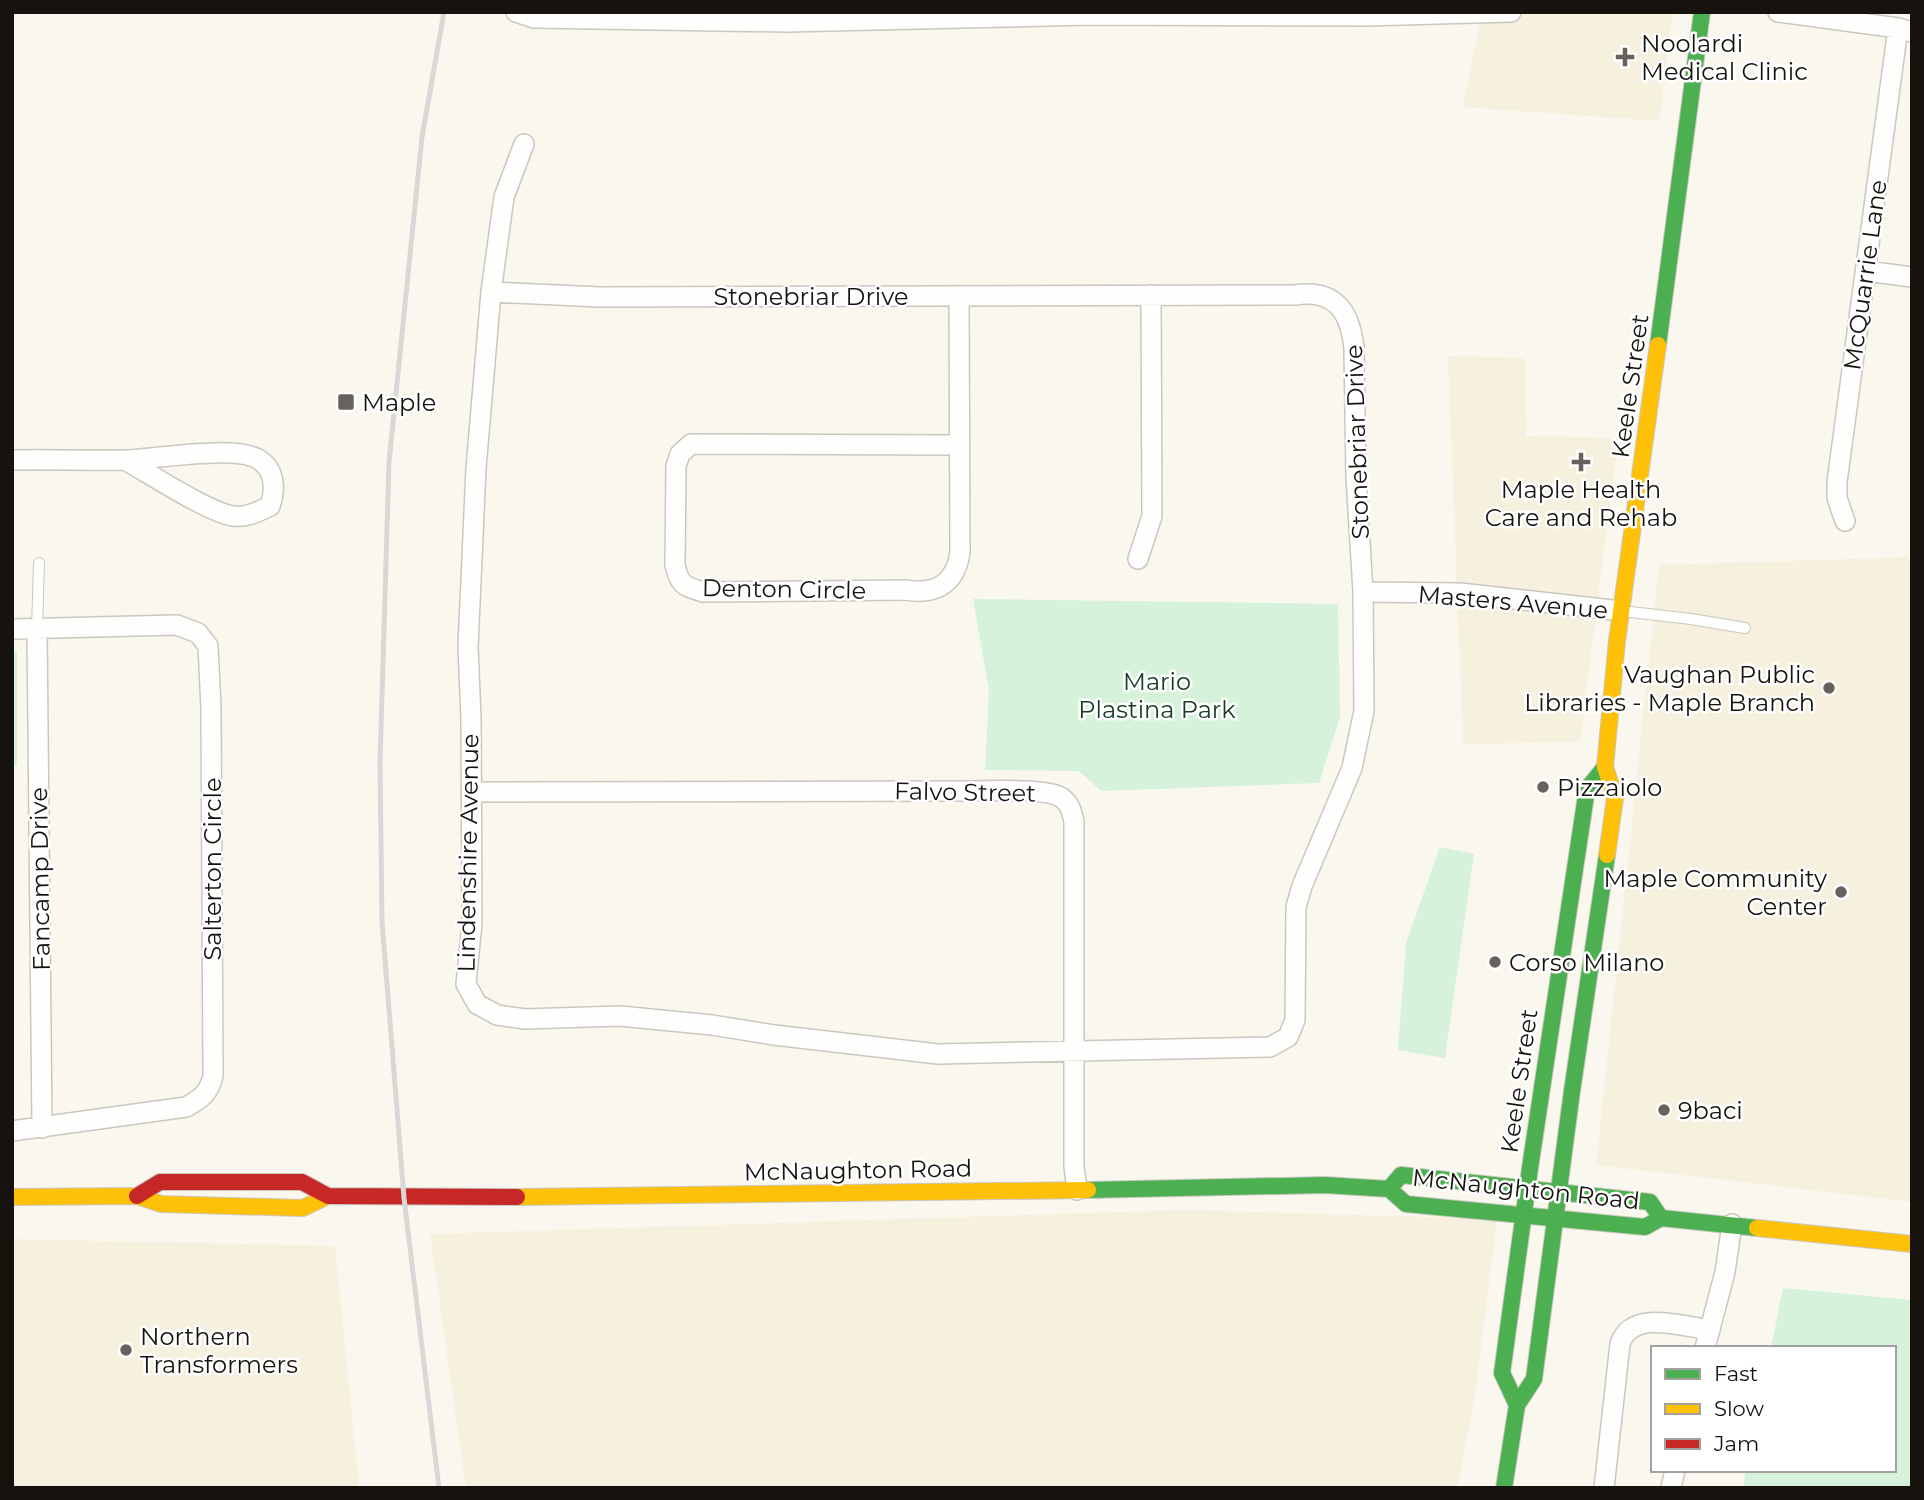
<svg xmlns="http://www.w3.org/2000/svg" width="1924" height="1500" viewBox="0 0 1924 1500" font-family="Montserrat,sans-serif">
<rect width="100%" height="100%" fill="#faf7ef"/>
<path fill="#f6f0df" d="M 1511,12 L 1673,12 L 1659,121 L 1463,107 L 1480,23 L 1510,22 Z
M 1448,356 L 1525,358 L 1526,436 L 1618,438 L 1580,742 L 1463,744 Z
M 1912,557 L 1912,1202 L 1596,1165 L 1659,565 Z
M 1185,1210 L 1497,1219 L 1474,1401 L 1457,1488 L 466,1488 L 430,1234 Z
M 12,1239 L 335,1246 L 359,1488 L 12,1488 Z"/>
<path fill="#d6f2db" d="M 973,599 L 1338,604 L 1340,717 L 1319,783 L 1101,791 L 1079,771 L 985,770 L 989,691 Z
M 12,651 L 17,651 L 17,766 L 12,766 Z
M 1440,847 L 1474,854 L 1445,1058 L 1398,1050 L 1406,943 Z
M 1783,1288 L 1912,1300 L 1912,1488 L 1743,1488 L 1746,1470 L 1894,1470 L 1894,1348 L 1771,1348 Z"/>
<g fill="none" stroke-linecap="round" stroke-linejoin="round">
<g stroke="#cac7c1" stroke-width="12">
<path id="lane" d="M 1622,611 L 1691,619 L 1745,628
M 37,629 L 39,563"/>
</g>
<g stroke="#cac7c1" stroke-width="22">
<path id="street" d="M 516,12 L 534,18 L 787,22 L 1089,15 L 1365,16 L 1511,12
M 1778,12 L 1898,28 L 1912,32
M 1866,271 L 1912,277
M 491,292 L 600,297 L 1295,295 C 1335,289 1350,311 1354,348 L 1356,477 L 1363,592 L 1364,711 L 1352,768 L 1302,886 L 1296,907 L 1295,1020 L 1288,1037 L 1270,1047 L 938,1054 L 774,1035 L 712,1025 L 620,1016 L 525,1019 L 497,1015 L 477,1004 L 466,984 L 472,923 L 471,718 L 468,647 L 476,468 L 491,292 L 504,197 L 524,144
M 958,445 L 691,444 L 680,454 L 676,466 L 675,565 C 680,586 684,586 703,592 L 905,590 C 936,595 955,584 960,553 L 959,296
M 12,460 C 50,459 87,461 125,460 C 154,459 234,445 258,459 C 275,469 276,489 270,506 C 259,511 247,518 233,516 C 208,512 150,474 125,460
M 1845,521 L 1837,498 L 1837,482 L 1898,28
M 1138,559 L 1152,516 L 1151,295
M 1363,592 L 1460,593 L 1621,611
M 12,629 L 177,625 L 198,633 L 208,646 L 211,708 L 213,1076 C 209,1093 201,1099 186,1107 L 12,1131
M 37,629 L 42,1128
M 471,792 L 969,791 C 988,791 1049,788 1062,798 C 1070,804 1072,812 1074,822 L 1074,1166 L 1077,1190
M 1705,1348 L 1725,1272 L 1732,1224
M 1604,1488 L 1620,1344 C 1631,1309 1682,1326 1710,1330
M 1671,1488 L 1675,1470"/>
</g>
<g stroke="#cac7c1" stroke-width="18">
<path id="fast" d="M 1658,345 L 1702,12
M 1389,1189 L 1401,1175 L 1650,1202 L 1661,1218
M 1088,1190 L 1325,1185 L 1389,1189 L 1406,1204 L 1645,1227 L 1661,1218 L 1757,1228
M 1517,1405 L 1502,1373 L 1530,1168 L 1587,789 L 1605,767
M 1504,1488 L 1517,1405 L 1534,1379 L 1572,1091 L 1607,855"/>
</g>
<g stroke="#cac7c1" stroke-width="18">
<path id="slow" d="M 1607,855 L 1615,798 L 1605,767 L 1617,641 L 1658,345
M 12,1197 L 137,1196 L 161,1204 L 303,1208 L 328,1196
M 517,1197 L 1088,1190
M 1757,1228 L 1912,1244"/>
</g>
<g stroke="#cac7c1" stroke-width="18">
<path id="jam" d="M 137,1196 L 160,1182 L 302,1182 L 328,1196 L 517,1197"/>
</g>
<use href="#lane" stroke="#fefefd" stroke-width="10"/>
<use href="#street" stroke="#fefefd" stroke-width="19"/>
<use href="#fast" stroke="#4caf50" stroke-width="16"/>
<use href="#slow" stroke="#ffc107" stroke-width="16"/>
<use href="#jam" stroke="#c62828" stroke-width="16"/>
<path stroke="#d9d8d6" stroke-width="5" d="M 439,1488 L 404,1198 L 382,921 L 380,763 L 389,462 L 422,137 L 444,12"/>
</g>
<g fill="#66635d" stroke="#fff" stroke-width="2.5">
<path d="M1621.5 46.5h7v7h7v7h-7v7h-7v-7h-7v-7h7z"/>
<rect x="337" y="393" width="18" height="18" rx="3.5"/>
<path d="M1577.5 451.5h7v7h7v7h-7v7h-7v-7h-7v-7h7z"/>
<circle cx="1829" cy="688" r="7"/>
<circle cx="1543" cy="787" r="7"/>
<circle cx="1841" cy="892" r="7"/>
<circle cx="1495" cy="962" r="7"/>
<circle cx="1664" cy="1110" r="7"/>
<circle cx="126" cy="1350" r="7"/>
</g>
<g text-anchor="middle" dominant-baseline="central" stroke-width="5" stroke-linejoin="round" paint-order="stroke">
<g font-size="24" fill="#16130e" stroke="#fff" text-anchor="start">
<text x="1641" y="43">Noolardi<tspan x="1641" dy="28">Medical Clinic</tspan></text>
<text x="362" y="402">Maple</text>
<text x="1581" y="489" text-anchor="middle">Maple Health<tspan x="1581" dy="28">Care and Rehab</tspan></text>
<text x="1815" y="674" text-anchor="end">Vaughan Public<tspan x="1815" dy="28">Libraries - Maple Branch</tspan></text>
<text x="1557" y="787">Pizzaiolo</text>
<text x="1827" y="878" text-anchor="end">Maple Community<tspan x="1827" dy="28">Center</tspan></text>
<text x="1509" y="962">Corso Milano</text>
<text x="1678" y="1110">9baci</text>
<text x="140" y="1336">Northern<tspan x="140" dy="28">Transformers</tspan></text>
</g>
<g font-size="24" fill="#16130e" stroke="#fff">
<text transform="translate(1865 275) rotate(-82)">McQuarrie Lane</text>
<text x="811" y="296">Stonebriar Drive</text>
<text transform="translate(1630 386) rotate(-82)">Keele Street</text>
<text transform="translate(1357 442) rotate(-92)">Stonebriar Drive</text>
<text transform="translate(784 589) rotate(1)">Denton Circle</text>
<text transform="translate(1513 602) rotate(5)">Masters Avenue</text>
<text transform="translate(965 792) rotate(1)">Falvo Street</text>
<text transform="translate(468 853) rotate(-89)">Lindenshire Avenue</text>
<text transform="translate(212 869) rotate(-90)">Salterton Circle</text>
<text transform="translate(40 879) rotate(-91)">Fancamp Drive</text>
<text transform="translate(1519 1081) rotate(-82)">Keele Street</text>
<text transform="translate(858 1170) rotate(-1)">McNaughton Road</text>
<text transform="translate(1526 1189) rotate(6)">McNaughton Road</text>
</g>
<g font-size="24" fill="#153b26" stroke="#fff">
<text x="1157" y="681">Mario<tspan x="1157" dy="28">Plastina Park</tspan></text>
</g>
</g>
<rect width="1924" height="1500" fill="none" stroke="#16130e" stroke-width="28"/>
<rect x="1651" y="1346" width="245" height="126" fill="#ffffff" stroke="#a2a19f" stroke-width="2"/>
<rect x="1665" y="1369" width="35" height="10" fill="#4caf50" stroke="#a2a19f" stroke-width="2"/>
<text x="1714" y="1381" font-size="21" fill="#16130e">Fast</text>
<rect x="1665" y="1404" width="35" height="10" fill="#ffc107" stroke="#a2a19f" stroke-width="2"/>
<text x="1714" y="1416" font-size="21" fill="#16130e">Slow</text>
<rect x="1665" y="1439" width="35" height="10" fill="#c62828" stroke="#a2a19f" stroke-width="2"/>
<text x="1714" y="1451" font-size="21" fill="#16130e">Jam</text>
</svg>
